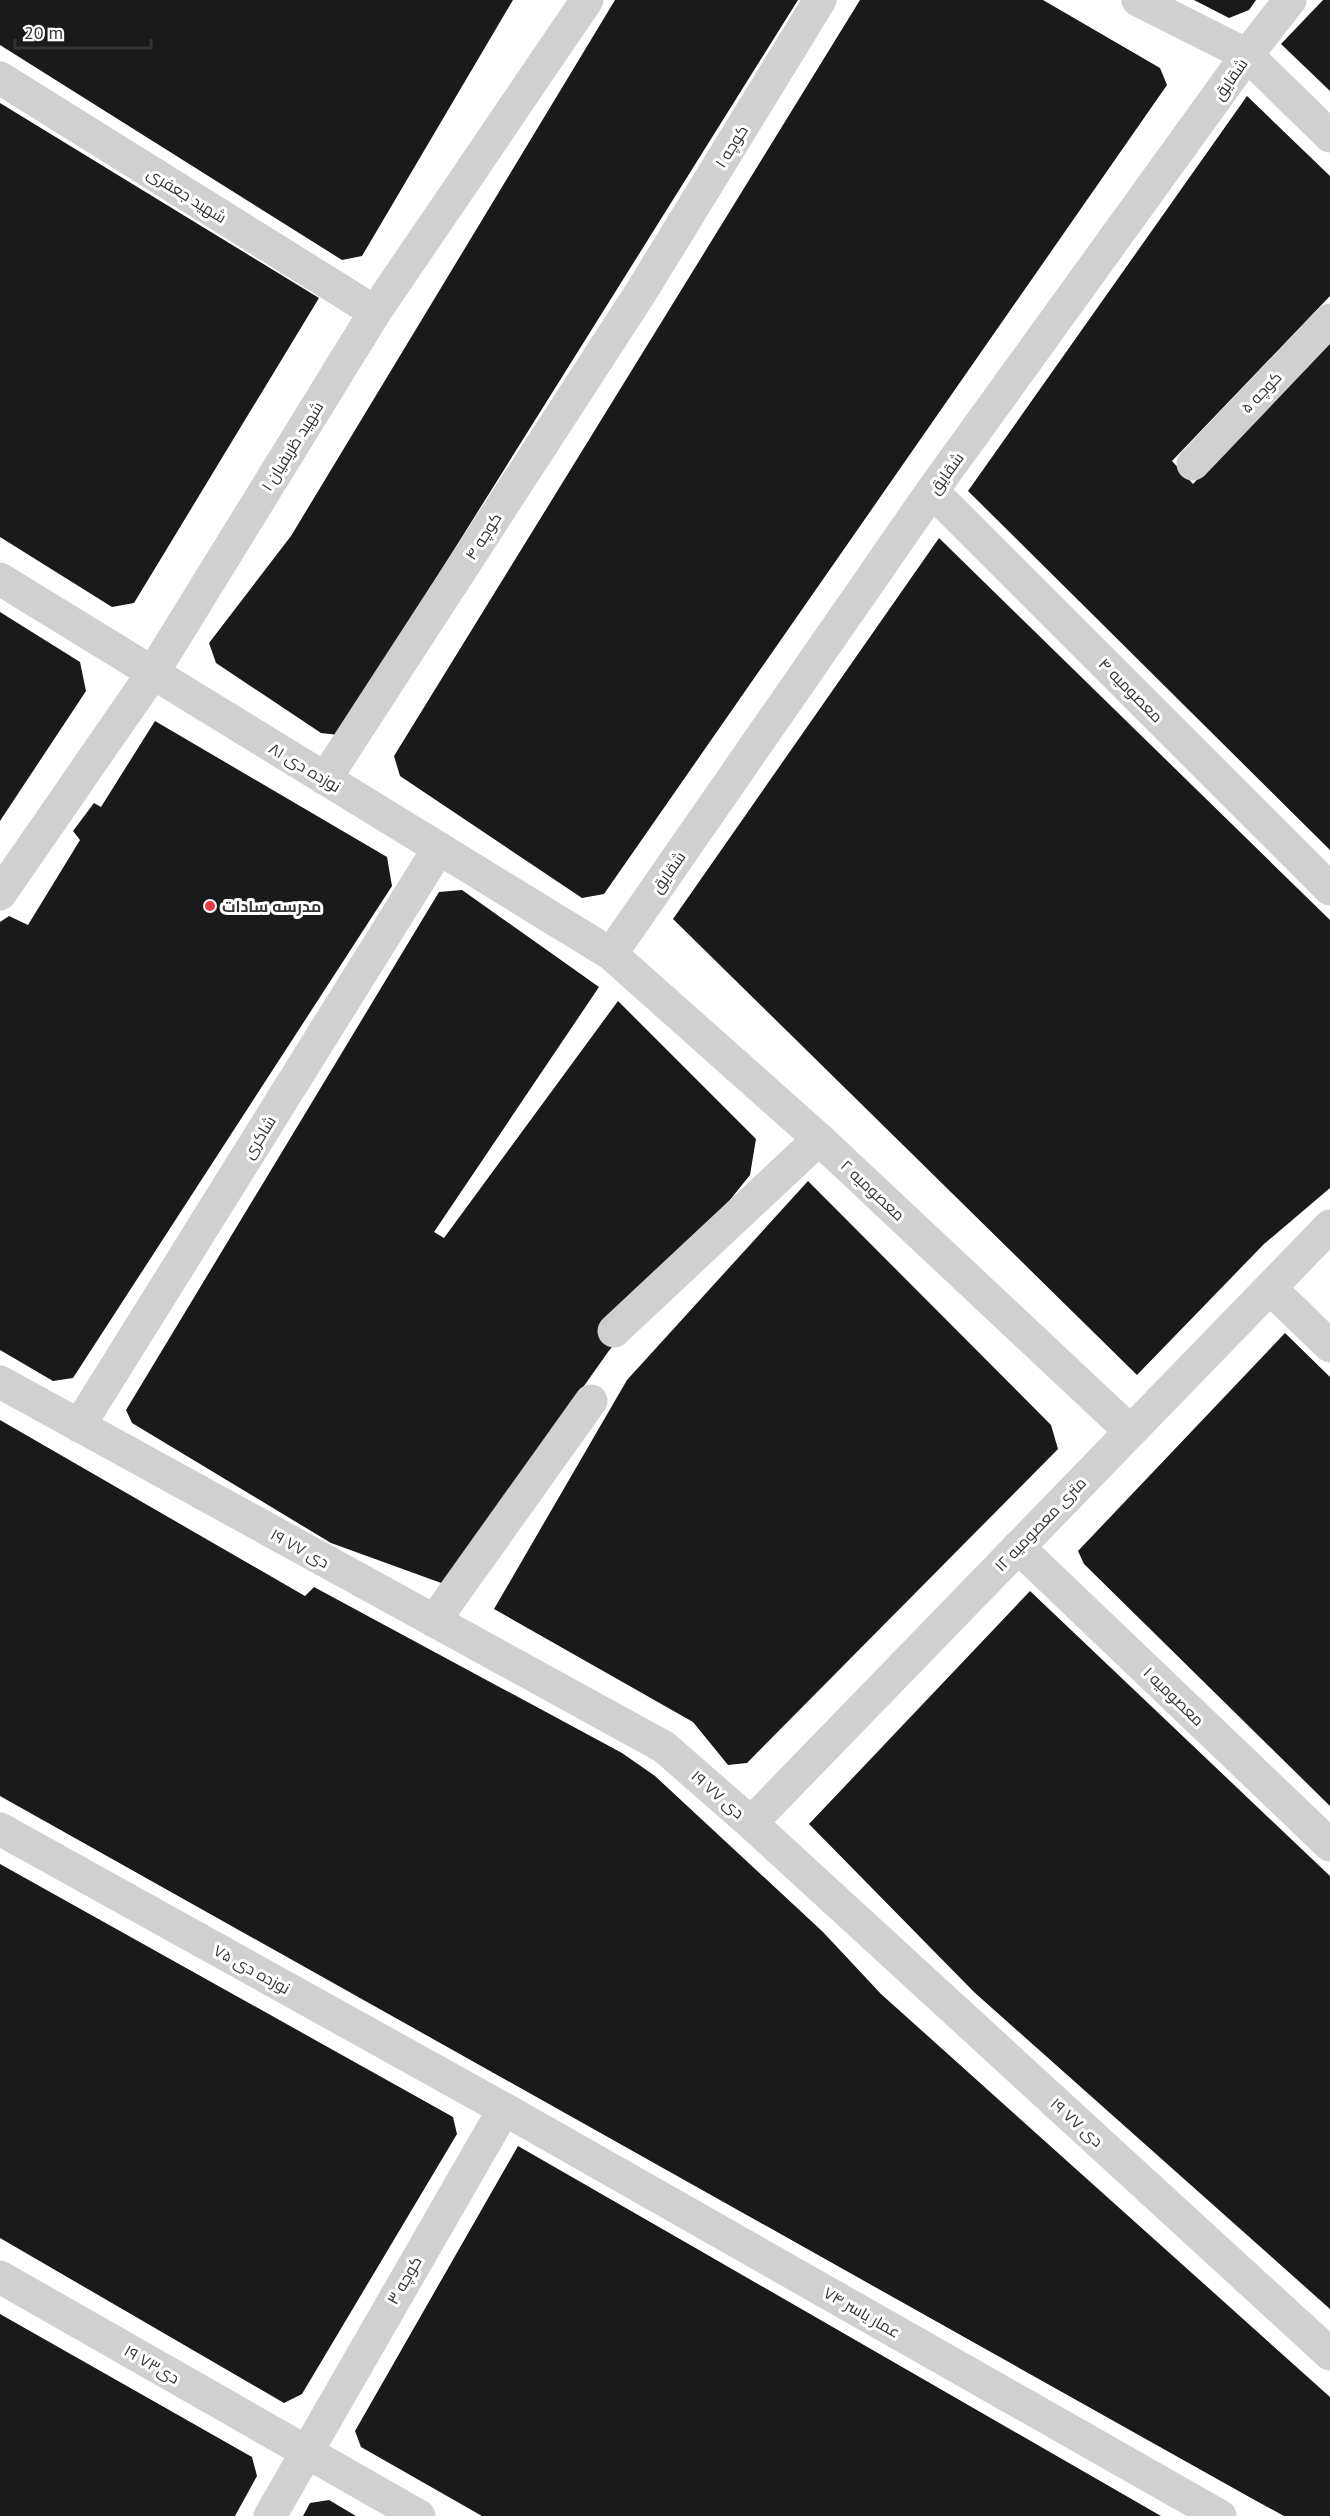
<svg xmlns="http://www.w3.org/2000/svg" width="1330" height="2516" viewBox="0 0 1330 2516" font-family="'PT Sans',Cairo,sans-serif">
<rect width="100%" height="100%" fill="#fff"/>
<path fill="#1a1a1a" d="M 0,0 L 513,0 L 362,256 L 342,260 L 0,45 Z
M 615,0 L 798,0 L 338,735 L 321,733 L 216,663 L 209,643 L 291,536 Z
M 860,0 L 1043,0 L 1160,68 L 1167,85 L 604,894 L 582,898 L 400,776 L 394,756 Z
M 1194,0 L 1256,0 L 1249,10 L 1229,18 Z
M 1323,0 L 1330,0 L 1330,91 L 1281,44 Z
M 1247,96 L 1330,176 L 1330,296 L 1172,461 L 1193,484 L 1330,341 L 1330,850 L 968,491 Z
M 0,103 L 319,298 L 134,603 L 112,607 L 0,537 Z
M 939,538 L 1330,920 L 1330,1188 L 1264,1244 L 1137,1375 L 673,919 Z
M 0,612 L 80,662 L 86,691 L 0,821 Z
M 155,721 L 387,857 L 392,886 L 73,1378 L 53,1381 L 0,1350 L 0,922 L 9,916 L 28,925 L 80,840 L 73,831 L 94,803 L 101,807 Z
M 462,890 L 599,987 L 434,1232 L 444,1238 L 618,1001 L 756,1139 L 750,1175 L 608,1352 L 444,1584 L 331,1543 L 132,1423 L 126,1410 L 439,892 Z
M 808,1181 L 1051,1425 L 1058,1449 L 747,1763 L 728,1765 L 693,1722 L 494,1609 L 627,1380 Z
M 1285,1333 L 1330,1377 L 1330,1806 L 1084,1564 L 1078,1551 Z
M 0,1420 L 305,1596 L 314,1587 L 622,1753 L 655,1776 L 823,1932 L 881,1994 L 1330,2397 L 1330,2516 L 1284,2516 L 1251,2498 L 0,1796 Z
M 1030,1591 L 1330,1876 L 1330,2309 L 974,1992 L 809,1824 Z
M 0,1864 L 453,2117 L 457,2134 L 302,2394 L 284,2403 L 0,2238 Z
M 518,2146 L 692,2246 L 1161,2516 L 482,2516 L 361,2447 L 355,2431 Z
M 0,2314 L 252,2457 L 257,2476 L 235,2516 L 0,2516 Z
M 329,2500 L 356,2516 L 303,2516 L 310,2503 Z"/>
<g fill="none" stroke-linecap="round" stroke-linejoin="round">
<path stroke="#d0d0d0" stroke-width="33" d="M 1138,0 L 1247,55 L 1330,136
M 0,78 L 375,312
M 1193,464 L 1330,320
M 932,491 L 1330,889
M 0,579 L 611,954 L 819,1139 L 1130,1431
M 325,779 L 641,292 L 820,0
M 0,894 L 152,674 L 375,312 L 587,0
M 611,954 L 932,491 L 1247,55 L 1290,0
M 1270,1288 L 1330,1346
M 614,1331 L 819,1139
M 0,1382 L 664,1747 L 751,1823 L 1330,2354
M 79,1426 L 439,848
M 1018,1547 L 1330,1845
M 434,1621 L 591,1401
M 751,1823 L 1330,1226
M 0,1829 L 504,2109 L 1220,2516
M 0,2277 L 419,2516
M 270,2516 L 504,2109"/>
</g>
<circle fill="#e63946" stroke="#fff" stroke-width="2" cx="210" cy="906" r="6"/>
<g text-anchor="middle" dominant-baseline="central" stroke-width="6" stroke-linejoin="round" paint-order="stroke">
<g font-size="16" fill="#333" stroke="#fff">
<text transform="translate(1230 79) rotate(-55)">شقایق</text>
<text transform="translate(731 146) rotate(-58)">کوچه ۱</text>
<text transform="translate(187 195) rotate(32)">شهید جعفری</text>
<text transform="translate(1261 392) rotate(-46)">کوچه ۵</text>
<text transform="translate(292 446) rotate(-58)">شهید ظریفیان ۱</text>
<text transform="translate(946 473) rotate(-54)">شقایق</text>
<text transform="translate(483 536) rotate(-57)">کوچه ۴</text>
<text transform="translate(1131 690) rotate(45)">معصومیه ۴</text>
<text transform="translate(305 767) rotate(31)">نوزده دی ۸۱</text>
<text transform="translate(668 872) rotate(-55)">شقایق</text>
<text transform="translate(259 1137) rotate(-58)">شاکری</text>
<text transform="translate(873 1190) rotate(43)">معصومیه ۲</text>
<text transform="translate(1040 1524) rotate(-46)">۱۲ متری معصومیه</text>
<text transform="translate(300 1548) rotate(29)">۱۹ دی ۷۷</text>
<text transform="translate(1174 1696) rotate(44)">معصومیه ۱</text>
<text transform="translate(718 1794) rotate(41)">۱۹ دی ۷۷</text>
<text transform="translate(252 1969) rotate(29)">نوزده دی ۷۵</text>
<text transform="translate(1077 2122) rotate(42)">۱۹ دی ۷۷</text>
<text transform="translate(404 2280) rotate(-60)">کوچه ۳</text>
<text transform="translate(862 2312) rotate(30)">عمار یاسر ۷۴</text>
<text transform="translate(152 2364) rotate(30)">۱۹ دی۷۳</text>
</g>
<g font-size="16" font-weight="bold" fill="#333" stroke="#fff" text-anchor="start">
<text x="222" y="906">مدرسه سادات</text>
</g>
</g>
<path d="M15 39v9h136v-9" fill="none" stroke="#333333" stroke-width="3"/>
<text x="24" y="39" font-size="18" fill="#333333" stroke="#ffffff" stroke-width="4.5" paint-order="stroke">20 m</text>
</svg>
